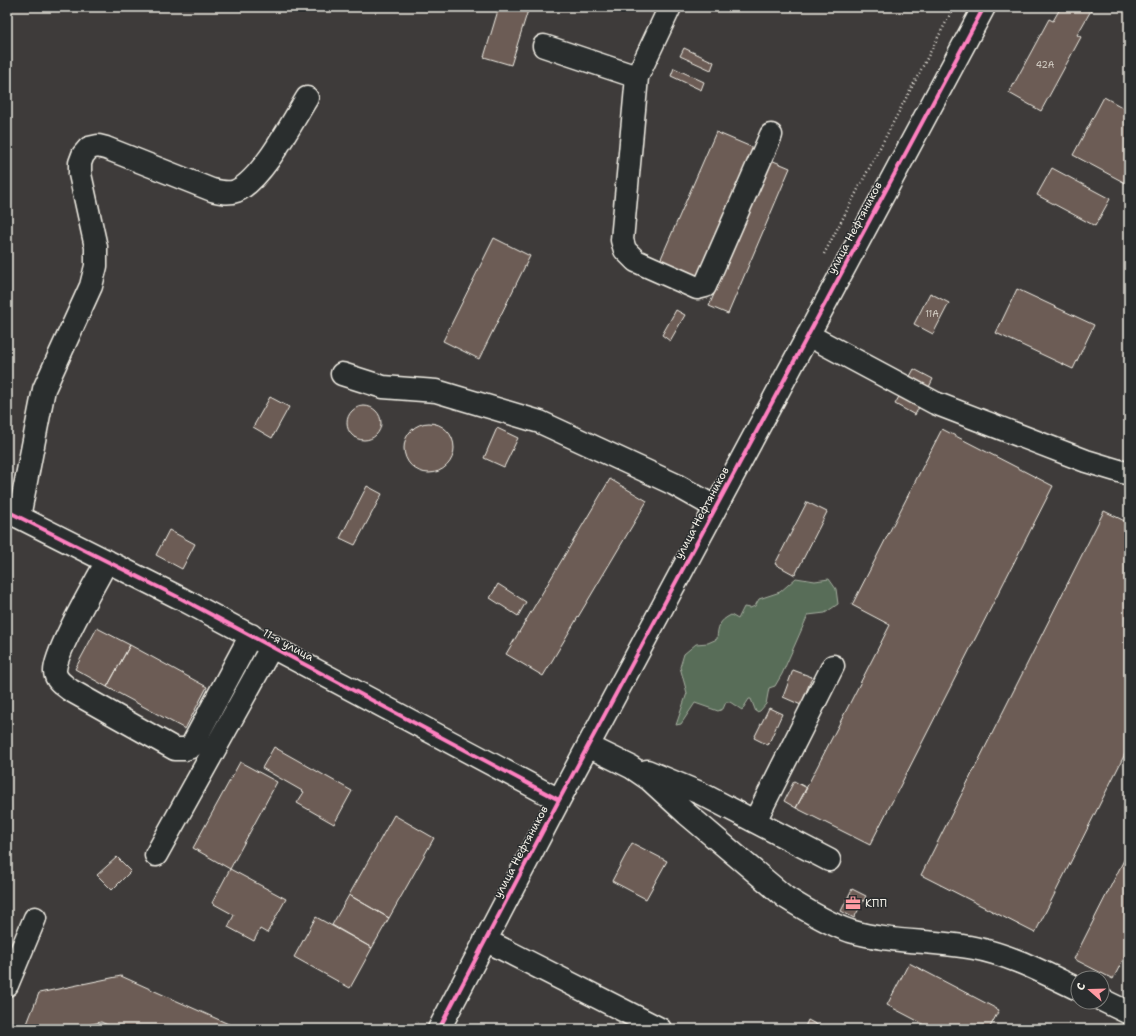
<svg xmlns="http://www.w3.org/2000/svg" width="1136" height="1036" viewBox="0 0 1136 1036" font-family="'Shantell Sans',sans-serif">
<rect width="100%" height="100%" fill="#3e3b3a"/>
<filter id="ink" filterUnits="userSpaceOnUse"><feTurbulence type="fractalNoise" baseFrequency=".025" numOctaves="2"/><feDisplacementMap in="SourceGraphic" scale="8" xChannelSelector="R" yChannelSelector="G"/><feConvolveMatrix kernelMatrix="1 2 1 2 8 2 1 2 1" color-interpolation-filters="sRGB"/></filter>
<g filter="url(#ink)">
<path fill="#586d59" stroke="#a6afa0" d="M 796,578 L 815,581 L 829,579 L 836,589 L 838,604 L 825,613 L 808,615 L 782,674 L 775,686 L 769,688 L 766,704 L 760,711 L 756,712 L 751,699 L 749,699 L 742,710 L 730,702 L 726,702 L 723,709 L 718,711 L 695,703 L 681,724 L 676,725 L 687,693 L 680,667 L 684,654 L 696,644 L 708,643 L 717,639 C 718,626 719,621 731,615 L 738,619 L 744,607 L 750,608 L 755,606 L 759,599 L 780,592 Z"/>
<path fill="#6c5c55" stroke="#f4f1e8" d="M 499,7 L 529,7 L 511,65 L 484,57 Z
M 1061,7 L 1093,7 L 1077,35 L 1081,37 L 1041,111 L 1009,93 L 1049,19 L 1053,21 Z
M 684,48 L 714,62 L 711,70 L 680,56 Z
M 674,68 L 704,82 L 701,90 L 671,76 Z
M 1104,97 L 1129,111 L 1129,185 L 1073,155 Z
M 716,132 L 756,149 L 699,280 L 659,263 Z
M 771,160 L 790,168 L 728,314 L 709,306 Z
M 1052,168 L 1110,199 L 1095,226 L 1037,195 Z
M 494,238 L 530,256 L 479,359 L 443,341 Z
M 1017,289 L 1094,325 L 1073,369 L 996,333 Z
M 930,293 L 949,303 L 933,334 L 914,324 Z
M 676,310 L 685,315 L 670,341 L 662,335 Z
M 914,369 L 933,379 L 915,415 L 895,404 Z
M 270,397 L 289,407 L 272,438 L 253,427 Z
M347 423a17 17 0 1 1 34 0a17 17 0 1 1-34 0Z
M404 448a25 25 0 1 1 50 0a25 25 0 1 1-50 0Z
M 497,428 L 518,438 L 504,467 L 484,458 Z
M 942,429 L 1053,486 L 870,845 L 796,808 L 890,625 L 852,605 Z
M 610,479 L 647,501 L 543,676 L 506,654 Z
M 367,486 L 382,494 L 355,545 L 340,538 Z
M 807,502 L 827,512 L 795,575 L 775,564 Z
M 1104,511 L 1129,523 L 1129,746 L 1035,933 L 921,875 Z
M 169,530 L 195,544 L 182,569 L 156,555 Z
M 498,584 L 526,602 L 518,616 L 490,598 Z
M 97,628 L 130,645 L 107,687 L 75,669 Z
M 130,645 L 207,687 L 185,729 L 107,687 Z
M 793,670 L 812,677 L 801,705 L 783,697 Z
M 769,708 L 782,714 L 768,745 L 754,738 Z
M 274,747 L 352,791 L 334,824 L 297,803 L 304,792 L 262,768 Z
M 240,762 L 277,782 L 230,869 L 193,848 Z
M 794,781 L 807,788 L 796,808 L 784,801 Z
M 394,815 L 434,838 L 389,918 L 349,895 Z
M 632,843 L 667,861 L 646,899 L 612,881 Z
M 1129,850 L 1129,948 L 1113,979 L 1074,959 Z
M 117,857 L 131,871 L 112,890 L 97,875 Z
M 230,869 L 286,899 L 267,933 L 260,929 L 254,941 L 228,927 L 234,915 L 212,903 Z
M 852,889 L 866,896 L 854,918 L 841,911 Z
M 349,895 L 389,918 L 372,948 L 332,925 Z
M 316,917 L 372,948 L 350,988 L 294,957 Z
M 909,963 L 999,1010 L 989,1029 L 933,1029 L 887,1005 Z
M 121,976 L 233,1026 L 232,1029 L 116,1029 L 101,1022 L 69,1029 L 25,1029 L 39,993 Z
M 808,1020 L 825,1029 L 804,1029 Z"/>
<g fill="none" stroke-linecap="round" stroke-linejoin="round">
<g stroke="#f4f1e8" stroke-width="25">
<path id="minor" d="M 670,7 L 637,77 L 622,240 L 625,250 L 636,261 L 697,288 L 705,286 L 771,135
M 544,46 L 637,77
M 808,335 L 935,403 L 1086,461 L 1129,474
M 342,374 L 383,387 L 436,391 L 540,422 L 674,484 L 715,507
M 7,511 L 182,599 L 559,800
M 19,517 L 44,389 L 91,286 L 96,266 L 96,247 L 80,174 L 80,163 L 83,155 L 89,148 L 98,146 L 106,148 L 212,190 C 220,192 228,194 236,191 C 262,180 292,122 307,98
M 107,561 C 96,582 54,653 55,672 C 56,681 64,685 70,690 L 175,749 L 185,749 L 191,747 L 251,635
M 588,746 L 631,767 L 650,780 L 687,814 L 785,897 C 804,909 829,924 850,931 C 890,943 933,940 974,948 C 1011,955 1044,973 1078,989
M 647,771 L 700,793 L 829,860
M 755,821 L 833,666
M 156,855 L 272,646
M 485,940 L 660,1029
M 7,985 L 35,918
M 1102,1000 L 1129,1013
M 439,1029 L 559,800 L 984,7"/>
</g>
<path stroke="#f4f1e8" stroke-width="2.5" stroke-dasharray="1 3" stroke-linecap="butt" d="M 824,254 L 954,7
M 413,1029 L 417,1022"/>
<use href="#minor" stroke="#2a2d2e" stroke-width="22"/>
<g stroke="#2a2d2e" stroke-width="6">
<path id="cycleway" d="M 7,511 L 182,599 L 559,800
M 439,1029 L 559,800 L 984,7"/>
</g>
<use href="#cycleway" stroke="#ff80c0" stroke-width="4"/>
</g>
</g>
<defs>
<g id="office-bare" transform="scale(1.2)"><path d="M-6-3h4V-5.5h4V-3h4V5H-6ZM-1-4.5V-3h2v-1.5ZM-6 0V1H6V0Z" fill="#ff9aa2" stroke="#2a2d2e" stroke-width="2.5" paint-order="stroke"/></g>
</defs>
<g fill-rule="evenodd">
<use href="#office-bare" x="853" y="903"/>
</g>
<g text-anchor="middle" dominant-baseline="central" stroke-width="3" stroke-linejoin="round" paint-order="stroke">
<g font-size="9" fill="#d2ccc3">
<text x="1045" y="65">42А</text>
<text x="932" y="314">11А</text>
</g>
<g font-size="11" fill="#f4f1e8" stroke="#2a2d2e">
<text transform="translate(855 228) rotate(-62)">улица Нефтяников</text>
<text transform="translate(702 513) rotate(-62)">улица Нефтяников</text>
<text transform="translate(288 645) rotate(28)">11-я улица</text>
<text transform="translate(521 852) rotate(-62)">улица Нефтяников</text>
</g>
<g font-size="11" fill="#f4f1e8" stroke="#2a2d2e" text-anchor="start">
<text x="865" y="903">КПП</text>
</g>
</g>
<rect width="1136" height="1036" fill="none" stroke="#2a2d2e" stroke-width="24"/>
<rect x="12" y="12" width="1112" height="1012" fill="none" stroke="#f4f1e8" stroke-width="1.5" filter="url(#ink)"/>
<g transform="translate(1090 990) rotate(290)"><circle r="19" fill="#2a2d2e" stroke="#7b7b78"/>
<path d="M0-3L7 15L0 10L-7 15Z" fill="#ff9aa2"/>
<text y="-6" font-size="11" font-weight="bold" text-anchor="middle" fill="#f4f1e8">С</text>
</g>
</svg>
